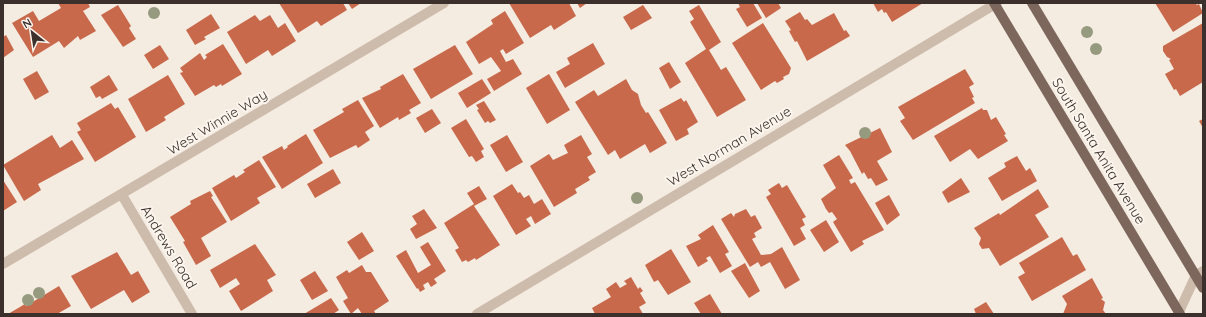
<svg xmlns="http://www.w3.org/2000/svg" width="1206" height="317" viewBox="0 0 1206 317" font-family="Quicksand,sans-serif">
<rect width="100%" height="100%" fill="#f4ebe1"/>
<path fill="#c8694b" d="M 58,3 L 88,3 L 90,7 L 83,11 L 96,31 L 80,40 L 78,36 L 64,48 L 59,41 L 33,57 L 12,23 L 33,11 L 39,21 L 61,8 Z
M 279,3 L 343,3 L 347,10 L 321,26 L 317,21 L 298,33 Z
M 348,3 L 361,3 L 352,9 Z
M 509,3 L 569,3 L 576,16 L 554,30 L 551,25 L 530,38 Z
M 577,3 L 587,3 L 580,8 Z
M 738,3 L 753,3 L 762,18 L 747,27 L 736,9 L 740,7 Z
M 757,3 L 778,3 L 781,8 L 766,18 Z
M 873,3 L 923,3 L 892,22 L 886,12 L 884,13 L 882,9 L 878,12 Z
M 1155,3 L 1195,3 L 1197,5 L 1199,4 L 1203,13 L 1173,32 Z
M 118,5 L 131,26 L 129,28 L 136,39 L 123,47 L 101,15 Z
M 643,5 L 652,18 L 631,30 L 623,17 Z
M 699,5 L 721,42 L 709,50 L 721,70 L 726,67 L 746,100 L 717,117 L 685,63 L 706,49 L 690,22 L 694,19 L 689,11 Z
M 505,11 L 524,43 L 506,54 L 503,49 L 500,51 L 506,62 L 513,59 L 522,74 L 494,91 L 487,79 L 501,71 L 499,68 L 491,57 L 479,64 L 466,42 L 493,24 L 491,20 Z
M 800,12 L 805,20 L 807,19 L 812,25 L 834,13 L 844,31 L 846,30 L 850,36 L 807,61 L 797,41 L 795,42 L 789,31 L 791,30 L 785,21 Z
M 211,14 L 220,28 L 204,37 L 206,39 L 195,45 L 186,30 Z
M 255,15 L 260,21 L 270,15 L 278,28 L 285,23 L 296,41 L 272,56 L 268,50 L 246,64 L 227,32 Z
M 763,23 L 791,68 L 789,74 L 783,77 L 784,79 L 777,83 L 775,81 L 761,90 L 732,43 Z
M 1203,23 L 1203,82 L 1180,96 L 1176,89 L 1174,90 L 1165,74 L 1174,69 L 1169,60 L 1171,59 L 1167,57 L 1163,51 L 1163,46 Z
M 6,35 L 14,50 L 3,58 L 3,37 Z
M 593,43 L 605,64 L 565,88 L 556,72 L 570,64 L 567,58 Z
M 223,44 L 242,74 L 222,86 L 221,84 L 216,87 L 214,85 L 195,96 L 180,73 L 183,72 L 180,68 L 200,53 L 204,60 L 207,57 L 205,55 Z
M 160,45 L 169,59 L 153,69 L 144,55 Z
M 455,45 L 473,74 L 431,99 L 413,69 Z
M 669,62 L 681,82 L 670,89 L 659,68 Z
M 965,69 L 974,84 L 969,87 L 974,97 L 972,98 L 975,103 L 913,140 L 900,121 L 905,118 L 898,107 Z
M 37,71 L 49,92 L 35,100 L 23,79 Z
M 403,74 L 421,103 L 409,110 L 411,113 L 399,120 L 398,117 L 380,128 L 362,98 L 381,89 L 380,87 Z
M 549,74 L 570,110 L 547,124 L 526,88 Z
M 109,75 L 118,90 L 102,99 L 100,96 L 96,98 L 90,87 Z
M 168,75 L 185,104 L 164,117 L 166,120 L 146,132 L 128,99 Z
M 482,79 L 491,93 L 467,108 L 458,93 Z
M 626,79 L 632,90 L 638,94 L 641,105 L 646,113 L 648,112 L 667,143 L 650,153 L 645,144 L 620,159 L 615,150 L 608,155 L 575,102 L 594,90 L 598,96 Z
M 681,98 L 684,102 L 686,100 L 698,122 L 687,129 L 689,134 L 676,141 L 659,110 Z
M 358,100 L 374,126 L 365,132 L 370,140 L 358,148 L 356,145 L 330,158 L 313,130 L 344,112 L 342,109 Z
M 484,101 L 496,120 L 490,123 L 488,121 L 485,123 L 477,110 L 479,109 L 476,105 Z
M 111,103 L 115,109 L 118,107 L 136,137 L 95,162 L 77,132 L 81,130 L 77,123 Z
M 982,108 L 983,110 L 987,110 L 991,120 L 996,117 L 1006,134 L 1004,135 L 1008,141 L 978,159 L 970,149 L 950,162 L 934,136 Z
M 432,109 L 441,123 L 425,133 L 416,118 Z
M 466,119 L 484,149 L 481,151 L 484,157 L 476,162 L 472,156 L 469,157 L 451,128 Z
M 1203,119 L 1203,128 L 1199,121 Z
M 880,128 L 892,152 L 877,161 L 888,180 L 876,186 L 871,178 L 868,179 L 864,172 L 862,174 L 850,151 L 845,145 Z
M 306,134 L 323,163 L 282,189 L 262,157 L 282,146 L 284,150 L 288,147 L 287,146 Z
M 52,135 L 60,148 L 72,140 L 84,159 L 38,184 L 41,190 L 24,201 L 3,165 Z
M 507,135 L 523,162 L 506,172 L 490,145 Z
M 581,135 L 592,154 L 587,157 L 596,172 L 588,177 L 590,180 L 575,189 L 577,193 L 554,207 L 530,166 L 549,154 L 553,160 L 568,153 L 564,145 Z
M 839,155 L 853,178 L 849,180 L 851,184 L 855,182 L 884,230 L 862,241 L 864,244 L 851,252 L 833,222 L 837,219 L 832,212 L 829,213 L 826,209 L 821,199 L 836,188 L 823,165 Z
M 1017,156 L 1026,171 L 1030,168 L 1037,181 L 1002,201 L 988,178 L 1006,167 L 1004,163 Z
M 259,160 L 276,187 L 257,198 L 260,203 L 231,221 L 212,188 L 234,175 L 236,178 L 245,172 L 243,170 Z
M 333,169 L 341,183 L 315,198 L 307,184 Z
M 961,178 L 970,192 L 948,203 L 942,192 Z
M 3,180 L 17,202 L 3,211 Z
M 779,183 L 782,188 L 787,185 L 806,217 L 802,219 L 805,225 L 800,228 L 806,239 L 794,246 L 766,197 L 771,194 L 768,190 Z
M 512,184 L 518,193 L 520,192 L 524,198 L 529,195 L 534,204 L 542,199 L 551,214 L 535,224 L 531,216 L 526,219 L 531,226 L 516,235 L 493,196 Z
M 479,186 L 487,199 L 474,206 L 500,245 L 476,260 L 475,258 L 468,262 L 466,260 L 462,262 L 455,250 L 459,248 L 444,223 L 474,204 L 467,193 Z
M 1038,189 L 1049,207 L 1035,215 L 1049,237 L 1000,266 L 989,248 L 982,249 L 979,244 L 981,238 L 974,228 L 999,213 L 1000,215 Z
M 210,191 L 213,196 L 211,197 L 227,222 L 201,238 L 211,256 L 196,265 L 183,242 L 185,241 L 170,217 L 191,204 L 190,201 Z
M 889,195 L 900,215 L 887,225 L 875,203 Z
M 424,209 L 437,228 L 416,239 L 410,229 L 417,224 L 412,216 Z
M 746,209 L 751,217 L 755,215 L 762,228 L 754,233 L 756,237 L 752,239 L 761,255 L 771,254 L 782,247 L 800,280 L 785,289 L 770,262 L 761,267 L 758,262 L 750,267 L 721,219 L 731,213 L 734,217 L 735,214 Z
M 826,220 L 839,242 L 824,252 L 810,230 Z
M 713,225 L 729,252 L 725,254 L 732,266 L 720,273 L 710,256 L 706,258 L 708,261 L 698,267 L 686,246 L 701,239 L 698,235 Z
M 362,232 L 374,251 L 359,260 L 347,242 Z
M 1062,237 L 1073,256 L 1077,254 L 1086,270 L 1032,301 L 1018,277 L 1025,273 L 1019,263 Z
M 428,242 L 446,271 L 434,279 L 437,283 L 431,287 L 428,282 L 423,285 L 425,289 L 420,292 L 418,288 L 417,289 L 396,256 L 406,250 L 418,273 L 431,265 L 420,247 Z
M 255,244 L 276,275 L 267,280 L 273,291 L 241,311 L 229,291 L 240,284 L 236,278 L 220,288 L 210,270 Z
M 671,249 L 691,282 L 668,295 L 658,280 L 654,282 L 645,265 Z
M 117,252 L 131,275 L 138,271 L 150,292 L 132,303 L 124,290 L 91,309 L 71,276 Z
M 745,263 L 760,291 L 749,298 L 731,271 Z
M 362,265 L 366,272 L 371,272 L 389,301 L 374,311 L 376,314 L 362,314 L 358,308 L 351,314 L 343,301 L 348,298 L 336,277 L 347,270 L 349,273 Z
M 315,271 L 328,291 L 312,300 L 300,280 Z
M 631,277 L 638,289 L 640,287 L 643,291 L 640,293 L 646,303 L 639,307 L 643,314 L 595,314 L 592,308 L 611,297 L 606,289 L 616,282 L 620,288 L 627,284 L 624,281 Z
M 1092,278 L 1103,298 L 1101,299 L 1105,302 L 1103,310 L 1106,314 L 1063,314 L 1067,304 L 1062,296 Z
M 59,286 L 71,306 L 57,314 L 8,314 L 25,304 L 26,306 Z
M 710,294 L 722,314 L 701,314 L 694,303 Z
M 331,298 L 339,310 L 333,314 L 304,314 Z
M 986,302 L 994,314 L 976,314 L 974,309 Z"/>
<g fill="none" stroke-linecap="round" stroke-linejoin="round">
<path stroke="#cdbbac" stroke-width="10" d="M 122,195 L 192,314
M 3,264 L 444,3
M 477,314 L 997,3
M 1178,314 L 1196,275 L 1203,271"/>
<path stroke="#7d675c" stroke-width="10" d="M 994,3 L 1180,314
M 1032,3 L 1203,288"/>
</g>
<g fill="#969b7f">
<circle cx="154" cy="13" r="6"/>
<circle cx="1087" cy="32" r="6"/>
<circle cx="1096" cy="49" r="6"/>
<circle cx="865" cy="133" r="6"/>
<circle cx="637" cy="198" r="6"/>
<circle cx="39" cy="293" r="6"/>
<circle cx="28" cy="300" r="6"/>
</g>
<g text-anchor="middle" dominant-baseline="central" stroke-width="4" stroke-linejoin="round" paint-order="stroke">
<g font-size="14" fill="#3b302b" stroke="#fbf5ee">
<text transform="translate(217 122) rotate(-31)">West Winnie Way</text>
<text transform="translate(729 146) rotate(-31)">West Norman Avenue</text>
<text transform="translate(1099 151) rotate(59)">South Santa Anita Avenue</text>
<text transform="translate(169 247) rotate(59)">Andrews Road</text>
</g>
</g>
<rect width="1206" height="317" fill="none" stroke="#3b302b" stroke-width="8"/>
<g transform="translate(32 32) rotate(330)" stroke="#fbf5ee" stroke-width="3" paint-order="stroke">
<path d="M0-3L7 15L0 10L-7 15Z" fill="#3b302b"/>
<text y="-6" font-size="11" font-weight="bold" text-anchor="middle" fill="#3b302b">N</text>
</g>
</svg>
